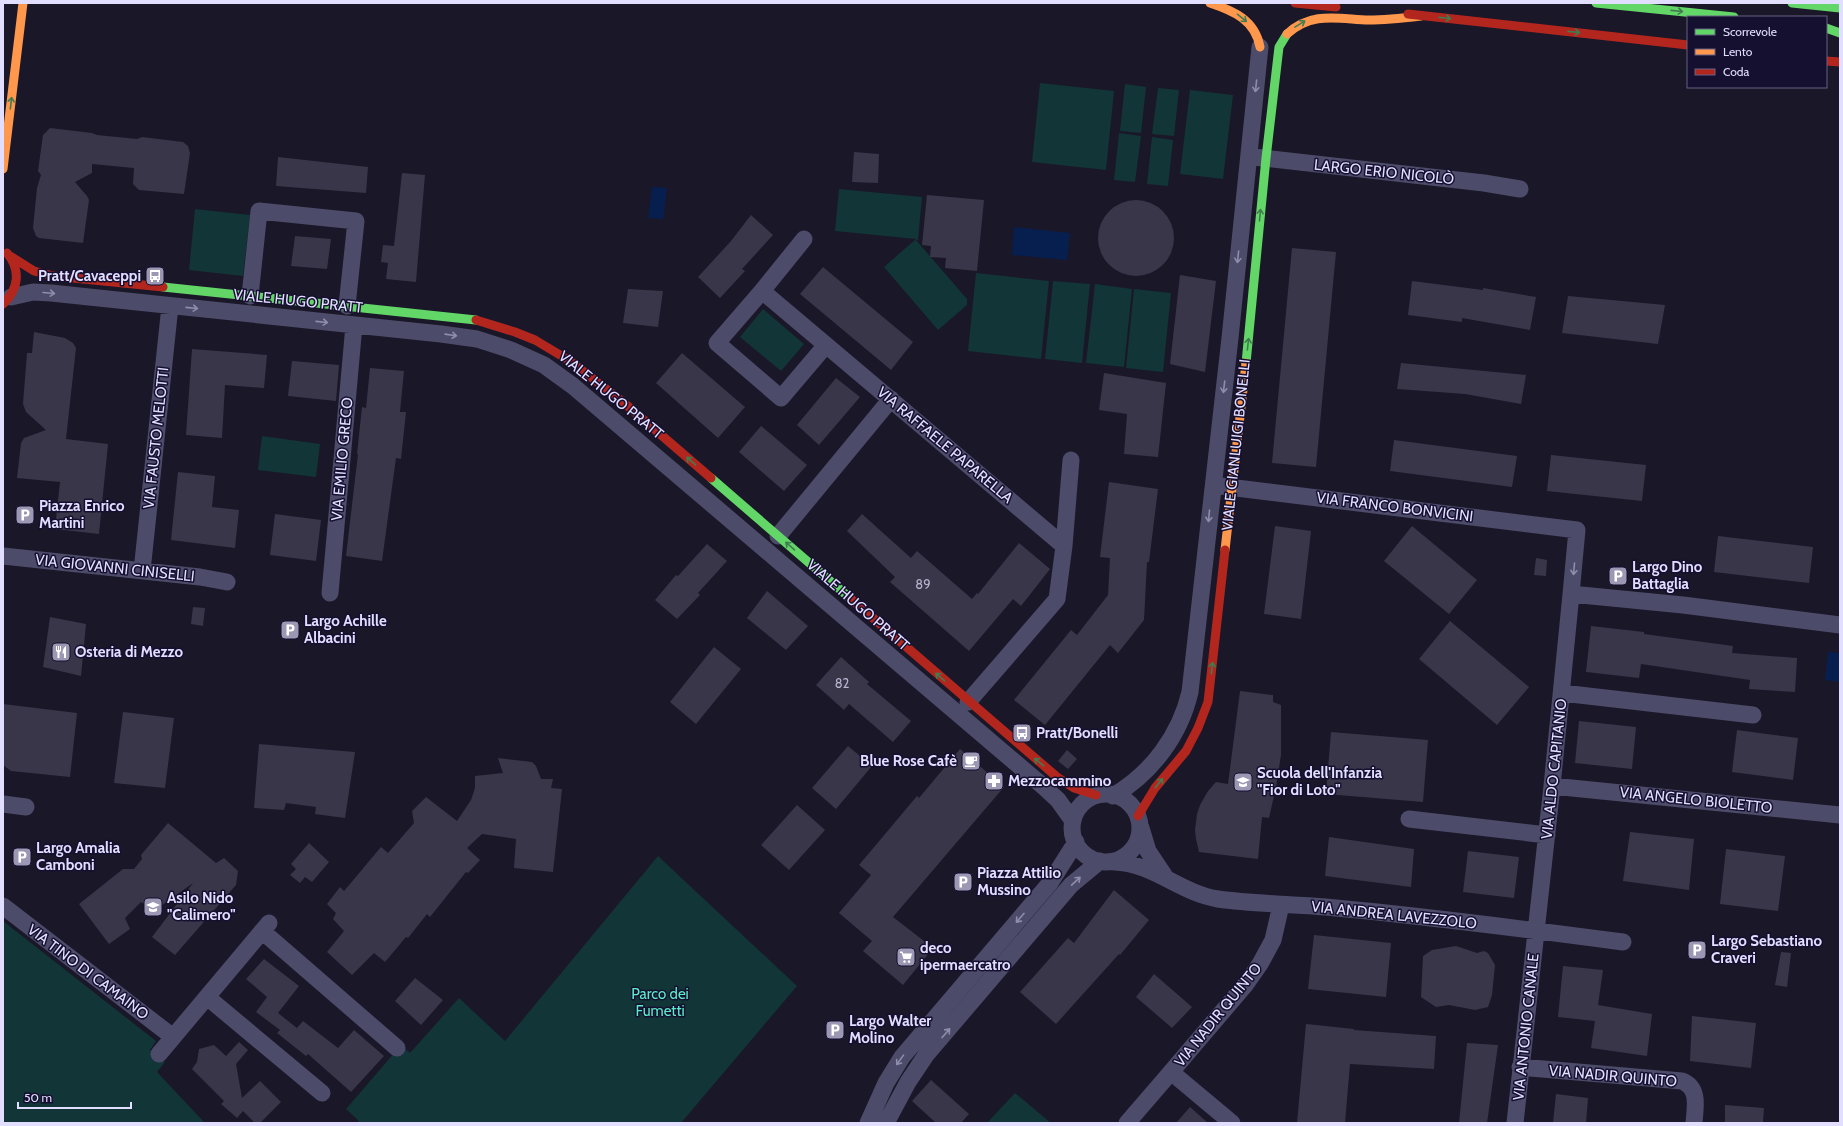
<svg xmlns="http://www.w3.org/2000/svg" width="1843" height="1126" viewBox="0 0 1843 1126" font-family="Cabin,sans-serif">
<rect width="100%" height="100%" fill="#1a1728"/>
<path fill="#123537" d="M 1040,83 L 1114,91 L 1106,170 L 1032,162 Z
M 1125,84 L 1146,87 L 1141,133 L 1120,131 Z
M 1158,88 L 1179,90 L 1174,136 L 1152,134 Z
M 1190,90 L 1233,95 L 1223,179 L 1180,174 Z
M 1119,133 L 1141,136 L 1135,182 L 1114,180 Z
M 1152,137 L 1173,140 L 1168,186 L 1147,184 Z
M 839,189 L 922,197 L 918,240 L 916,240 L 967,299 L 967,305 L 938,330 L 884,267 L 916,239 L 835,231 Z
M 195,209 L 250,215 L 243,276 L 189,270 Z
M 976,273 L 1049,281 L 1041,359 L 968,351 Z
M 1053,281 L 1090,284 L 1082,363 L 1045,359 Z
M 1095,284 L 1132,289 L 1124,367 L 1086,363 Z
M 1134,289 L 1171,293 L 1163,372 L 1126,368 Z
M 763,309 L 804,344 L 781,371 L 740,337 Z
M 262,436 L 320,444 L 316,477 L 258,470 Z
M 658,856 L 797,986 L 681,1123 L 357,1123 L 359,1121 L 346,1109 L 401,1045 L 410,1053 L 459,998 L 505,1041 Z
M 3,921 L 156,1041 L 150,1050 L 165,1062 L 157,1072 L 205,1123 L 3,1123 Z
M 1015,1093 L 1051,1123 L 987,1123 Z"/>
<path fill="#071f4f" d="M 652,187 L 667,188 L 663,219 L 648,218 Z
M 1014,227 L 1070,233 L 1067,260 L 1012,255 Z
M 1828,652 L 1840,653 L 1840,682 L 1825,680 Z"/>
<path fill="#393649" d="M 50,128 L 92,133 L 97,135 L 137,139 L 142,137 L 183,142 L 188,146 L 190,153 L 184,194 L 139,190 L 133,184 L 134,168 L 92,164 L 92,173 L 75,182 L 87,196 L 89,200 L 83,243 L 39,238 L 36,236 L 33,228 L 37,188 L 41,175 L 38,171 L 43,135 Z
M 854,152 L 879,154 L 878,183 L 852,182 Z
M 278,157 L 368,167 L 366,193 L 276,186 Z
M 402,173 L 425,175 L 416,282 L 386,279 L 388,263 L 381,262 L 383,245 L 394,246 Z
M 927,195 L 984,200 L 977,271 L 945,268 L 946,258 L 930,257 L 931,246 L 922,245 Z
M1098 238a38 38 0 1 1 76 0a38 38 0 1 1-76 0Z
M 751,215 L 773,235 L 742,269 L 745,271 L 720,298 L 698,277 L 731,241 Z
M 295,236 L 331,239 L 327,269 L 291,266 Z
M 1292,248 L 1336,252 L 1316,467 L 1272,463 Z
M 823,267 L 913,342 L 891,370 L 800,294 Z
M 1180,275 L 1216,281 L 1205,372 L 1170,364 Z
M 1412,281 L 1483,290 L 1483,288 L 1536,297 L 1530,330 L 1462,318 L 1462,322 L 1408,315 Z
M 628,289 L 663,291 L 658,327 L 623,323 Z
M 1568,296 L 1665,305 L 1658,344 L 1562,333 Z
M 34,332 L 65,338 L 73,343 L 76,348 L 66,439 L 108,444 L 99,534 L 55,529 L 60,482 L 17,478 L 21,443 L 24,438 L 46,430 L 26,412 L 23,404 L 27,353 L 32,353 Z
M 192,349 L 267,355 L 264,388 L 225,385 L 222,438 L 186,435 Z
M 682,353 L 745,407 L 718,438 L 656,383 Z
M 292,361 L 339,365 L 336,401 L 288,396 Z
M 1401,363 L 1526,375 L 1521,404 L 1465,394 L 1397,389 Z
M 370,368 L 404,371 L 400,412 L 406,412 L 401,459 L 396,458 L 382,561 L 346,556 L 358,454 L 357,454 L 362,407 L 366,408 Z
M 1104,373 L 1166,383 L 1158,457 L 1124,454 L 1127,414 L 1099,410 Z
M 836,378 L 860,397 L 819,445 L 797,425 Z
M 761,426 L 807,465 L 784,491 L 739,452 Z
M 1394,440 L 1517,456 L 1512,487 L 1390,471 Z
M 1551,455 L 1646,465 L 1642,501 L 1547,491 Z
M 178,472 L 215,476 L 212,507 L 239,510 L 235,548 L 171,540 Z
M 1109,482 L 1158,489 L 1149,562 L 1147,562 L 1144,620 L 1118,653 L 1110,645 L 1045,725 L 1014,700 L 1071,630 L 1077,635 L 1108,595 L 1110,558 L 1100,557 Z
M 275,514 L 321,520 L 316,561 L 270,555 Z
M 862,514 L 911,558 L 917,551 L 972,599 L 977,593 L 978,594 L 1019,543 L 1050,569 L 1021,606 L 1013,599 L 969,651 L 890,582 L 895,577 L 847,531 Z
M 1275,526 L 1311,531 L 1301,619 L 1264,614 Z
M 1412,526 L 1477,580 L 1449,614 L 1384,561 Z
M 1718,536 L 1813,547 L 1809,583 L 1714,572 Z
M 707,544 L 727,561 L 698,593 L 700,595 L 677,619 L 655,600 L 676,575 L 678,576 Z
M 1536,558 L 1547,560 L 1546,576 L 1534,575 Z
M 767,591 L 808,626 L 786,650 L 747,618 Z
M 193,607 L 205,608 L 203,626 L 191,624 Z
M 50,617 L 86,624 L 81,676 L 43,667 Z
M 1450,621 L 1529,687 L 1497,725 L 1419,659 Z
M 1591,626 L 1644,632 L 1644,634 L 1733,646 L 1732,653 L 1797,658 L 1795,692 L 1749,689 L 1750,680 L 1641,664 L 1639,678 L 1586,672 Z
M 714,647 L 741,669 L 696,724 L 670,702 Z
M 841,657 L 869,682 L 867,684 L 911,721 L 893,742 L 849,704 L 844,710 L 816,685 Z
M 1240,691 L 1273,695 L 1273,702 L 1281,705 L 1281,755 L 1276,787 L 1269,818 L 1262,817 L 1258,859 L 1199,852 L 1196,839 L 1195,830 L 1197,814 L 1200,805 L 1208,791 L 1216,782 L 1228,784 Z
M 3,704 L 77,713 L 70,777 L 11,771 L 3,765 Z
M 123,712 L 174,718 L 165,788 L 114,783 Z
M 1579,721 L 1636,727 L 1632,769 L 1575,763 Z
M 1737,730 L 1798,738 L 1793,780 L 1732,772 Z
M 1331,732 L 1428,740 L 1423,802 L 1326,794 Z
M 259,744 L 355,752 L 345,818 L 315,814 L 316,807 L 286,803 L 284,810 L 254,808 Z
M 848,746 L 872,766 L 836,809 L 812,788 Z
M 960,749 L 1004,787 L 893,917 L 933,948 L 903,985 L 863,951 L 872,941 L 839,913 L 871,875 L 859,865 L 917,796 L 919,798 Z
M 1067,750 L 1077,759 L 1068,769 L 1058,761 Z
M 498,758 L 532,762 L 536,766 L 541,779 L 553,779 L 551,788 L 562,789 L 553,872 L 514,868 L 516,839 L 482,834 L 467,848 L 480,860 L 468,873 L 466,872 L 430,917 L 427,914 L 408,938 L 406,937 L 385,962 L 374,953 L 352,975 L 327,952 L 344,931 L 333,919 L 336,913 L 327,904 L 340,887 L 344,891 L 381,847 L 388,853 L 414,823 L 412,811 L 426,797 L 457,821 L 471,800 L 475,788 L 475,776 L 503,773 Z
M 797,805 L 825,830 L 789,870 L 761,845 Z
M 168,823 L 216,863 L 224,858 L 238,871 L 236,885 L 175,955 L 152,937 L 193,883 L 154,911 L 141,902 L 125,918 L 130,929 L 109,944 L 79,904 L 123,869 L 134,869 L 142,859 L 141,855 Z
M 1630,832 L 1694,839 L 1689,890 L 1623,881 Z
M 1329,837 L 1414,849 L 1411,887 L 1325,876 Z
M 309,843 L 329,862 L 312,882 L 305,877 L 300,883 L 290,875 L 296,869 L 291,864 Z
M 1726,849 L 1785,856 L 1778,911 L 1720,904 Z
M 1468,851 L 1519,857 L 1514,898 L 1463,892 Z
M 1114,890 L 1149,920 L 1120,955 L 1119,954 L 1056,1024 L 1020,992 L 1068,938 L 1074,943 Z
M 1314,935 L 1391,943 L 1386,997 L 1308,989 Z
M 1456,946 L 1477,953 L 1484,951 L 1488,953 L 1495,965 L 1492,995 L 1488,1007 L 1475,1010 L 1449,1005 L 1436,1007 L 1421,997 L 1423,956 L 1432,950 Z
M 1781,952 L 1791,953 L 1787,987 L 1775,985 Z
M 264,959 L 299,986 L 278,1013 L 297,1028 L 303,1021 L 338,1048 L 354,1030 L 384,1056 L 351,1092 L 308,1054 L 306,1056 L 277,1033 L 280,1030 L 256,1012 L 267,997 L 246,979 Z
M 1563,966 L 1603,970 L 1598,1005 L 1652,1014 L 1647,1056 L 1591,1048 L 1595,1021 L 1558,1017 Z
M 1154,974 L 1192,1007 L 1172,1028 L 1136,997 Z
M 415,978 L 443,1000 L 421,1025 L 395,1001 Z
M 1692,1016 L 1756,1023 L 1751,1068 L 1690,1061 Z
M 1306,1024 L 1354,1029 L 1354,1030 L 1436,1036 L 1434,1069 L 1350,1064 L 1345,1123 L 1297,1123 Z
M 239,1042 L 248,1050 L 236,1064 L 242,1098 L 260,1081 L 281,1102 L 260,1123 L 255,1123 L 243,1111 L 237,1118 L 221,1104 L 224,1101 L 192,1069 L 197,1062 L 199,1049 L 214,1045 L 226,1056 Z
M 1467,1043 L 1498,1045 L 1487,1123 L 1459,1123 Z
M 931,1080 L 969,1114 L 961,1123 L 936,1123 L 912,1101 Z
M 1556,1094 L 1588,1098 L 1586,1123 L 1553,1123 Z
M 1725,1105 L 1764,1108 L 1763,1123 L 1725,1123 Z
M 1190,1107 L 1208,1123 L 1176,1123 Z"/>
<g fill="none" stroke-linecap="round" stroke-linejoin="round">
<path stroke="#4c4b69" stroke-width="17" d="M 1254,157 L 1484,183 L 1520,189
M 804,239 L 762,291 L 1064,546
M 762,291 L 717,343 L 781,398 L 826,345
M 250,296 L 259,211 L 356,221 L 347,306
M 11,297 L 33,292 L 51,293 L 441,334 L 477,339 L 511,350 L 544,365 L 573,386 L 1044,787 L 1058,800 L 1073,821
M 1220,486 L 1577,530 L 1571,594 L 1683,605 L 1840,625
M 778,536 L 891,399
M 3,556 L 200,577 L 227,582
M 142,571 L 170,306
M 330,593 L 354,325
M 1562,693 L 1753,715
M 968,702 L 1057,599 L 1064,546 L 1071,460
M 1552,786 L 1840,815
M1072 828a34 34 0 1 1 68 0a34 34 0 1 1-68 0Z
M 1113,796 C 1152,773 1180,735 1190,692 L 1230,338 L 1260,47
M 3,804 L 26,807
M 1409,819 L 1547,835
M 1141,828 L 1148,851 L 1164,875
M 1114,862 C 1153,863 1180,893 1218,899 C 1254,904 1290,904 1326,907 C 1425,916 1525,929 1623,942
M 3,906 L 173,1037
M 262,931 L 397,1048
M 207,997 L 322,1093
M 159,1054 L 269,923
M 1520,1067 L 1682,1081 C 1700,1088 1695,1108 1694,1123
M 868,1123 L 886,1083 L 902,1057 L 1050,883 L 1076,842
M 886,1123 L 908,1082 L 926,1055 L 1071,885 L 1100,861
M 1127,1123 L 1171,1072
M 1232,1123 L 1171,1072 L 1246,984 L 1260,964 L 1273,940 L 1281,905
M 1515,1123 L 1552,786 L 1571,594"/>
<path stroke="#63d668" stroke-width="9" d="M 1596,3 L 1734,17
M 1792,3 L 1840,8
M 1826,28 L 1840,33
M 163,287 L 476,320
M 1246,363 L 1266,158 L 1279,47 L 1287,34
M 711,478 L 851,599"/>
<path stroke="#ff974d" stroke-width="9" d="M 1210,3 C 1234,11 1255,20 1260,47
M 1287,34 C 1312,11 1338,19 1369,20 C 1386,20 1404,18 1421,16
M 3,169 L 23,3
M 1225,550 L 1246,363"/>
<path stroke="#b3261e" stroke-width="9" d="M 1295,3 L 1336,7
M 1408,14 L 1688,45
M 1826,61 L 1840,62
M 10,256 L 34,271 L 53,276 L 163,287
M 3,304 C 19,289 21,270 7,253
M 476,320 L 515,332 L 535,340 L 570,361 L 623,402 L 711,478
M 851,599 L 1057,777 L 1074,788 L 1096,795
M 1138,816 L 1155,788 L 1186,751 L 1198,728 L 1208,702 L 1225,550"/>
</g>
<defs><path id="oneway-shaft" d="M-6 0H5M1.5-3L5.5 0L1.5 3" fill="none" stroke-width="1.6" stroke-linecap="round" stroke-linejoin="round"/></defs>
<g stroke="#407c4f">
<use href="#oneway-shaft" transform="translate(1677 11) rotate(6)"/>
<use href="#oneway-shaft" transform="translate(1242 18) rotate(39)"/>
<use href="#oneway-shaft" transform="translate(1445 18) rotate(6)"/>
<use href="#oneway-shaft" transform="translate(1300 24) rotate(-31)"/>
<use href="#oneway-shaft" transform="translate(1574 32) rotate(6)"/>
<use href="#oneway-shaft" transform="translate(11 103) rotate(-83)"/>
<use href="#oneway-shaft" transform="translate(1260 215) rotate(-85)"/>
<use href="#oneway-shaft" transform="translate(1248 344) rotate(-84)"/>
<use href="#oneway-shaft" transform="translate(691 461) rotate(-139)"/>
<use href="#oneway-shaft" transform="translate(790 546) rotate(-139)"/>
<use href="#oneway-shaft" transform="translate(1212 668) rotate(-83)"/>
<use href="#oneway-shaft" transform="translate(940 677) rotate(-139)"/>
<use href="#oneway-shaft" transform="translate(1039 762) rotate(-140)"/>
<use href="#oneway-shaft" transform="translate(1159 783) rotate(-51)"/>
</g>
<g stroke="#908dac">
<use href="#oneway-shaft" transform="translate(1256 86) rotate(96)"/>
<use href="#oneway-shaft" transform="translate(1238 257) rotate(96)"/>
<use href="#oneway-shaft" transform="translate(49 293) rotate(5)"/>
<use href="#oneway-shaft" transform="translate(192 308) rotate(6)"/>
<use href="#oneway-shaft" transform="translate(322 322) rotate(6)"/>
<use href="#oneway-shaft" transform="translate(451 335) rotate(8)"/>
<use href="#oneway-shaft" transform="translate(1224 387) rotate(97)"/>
<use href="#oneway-shaft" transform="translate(1209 516) rotate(95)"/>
<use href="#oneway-shaft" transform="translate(1574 569) rotate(95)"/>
<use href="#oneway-shaft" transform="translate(1076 881) rotate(-43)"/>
<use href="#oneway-shaft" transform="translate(1020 918) rotate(131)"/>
<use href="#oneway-shaft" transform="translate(946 1033) rotate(-49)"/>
<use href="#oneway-shaft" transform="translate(900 1060) rotate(126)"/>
</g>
<defs>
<g id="bus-square" transform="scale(1)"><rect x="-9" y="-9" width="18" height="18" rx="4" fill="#9c98b4" stroke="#150f30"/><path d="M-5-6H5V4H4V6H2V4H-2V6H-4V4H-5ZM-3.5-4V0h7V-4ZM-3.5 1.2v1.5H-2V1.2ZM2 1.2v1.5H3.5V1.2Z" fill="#fff"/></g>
<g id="parking-square" transform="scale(1)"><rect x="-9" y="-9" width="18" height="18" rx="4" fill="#9c98b4" stroke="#150f30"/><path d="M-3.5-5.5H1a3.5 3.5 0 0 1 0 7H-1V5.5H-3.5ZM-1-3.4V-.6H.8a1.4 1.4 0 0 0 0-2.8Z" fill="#fff"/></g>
<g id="restaurant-square" transform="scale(1)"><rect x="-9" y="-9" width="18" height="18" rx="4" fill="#9c98b4" stroke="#150f30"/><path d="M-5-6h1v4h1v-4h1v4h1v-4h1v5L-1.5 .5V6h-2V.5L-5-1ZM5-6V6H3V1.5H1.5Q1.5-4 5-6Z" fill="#fff"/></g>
<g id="cafe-square" transform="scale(1)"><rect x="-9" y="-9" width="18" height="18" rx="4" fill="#9c98b4" stroke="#150f30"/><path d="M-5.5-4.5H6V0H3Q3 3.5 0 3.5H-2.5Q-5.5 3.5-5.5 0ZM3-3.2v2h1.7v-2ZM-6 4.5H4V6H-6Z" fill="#fff"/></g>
<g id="pharmacy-square" transform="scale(1)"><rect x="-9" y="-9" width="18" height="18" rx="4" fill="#9c98b4" stroke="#150f30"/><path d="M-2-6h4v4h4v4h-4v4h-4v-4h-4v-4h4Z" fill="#fff"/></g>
<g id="school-square" transform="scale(1)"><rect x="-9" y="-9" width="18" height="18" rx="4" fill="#9c98b4" stroke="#150f30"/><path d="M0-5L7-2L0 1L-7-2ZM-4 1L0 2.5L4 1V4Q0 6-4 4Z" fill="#fff"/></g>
<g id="supermarket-square" transform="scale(1)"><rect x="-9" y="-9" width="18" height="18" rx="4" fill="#9c98b4" stroke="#150f30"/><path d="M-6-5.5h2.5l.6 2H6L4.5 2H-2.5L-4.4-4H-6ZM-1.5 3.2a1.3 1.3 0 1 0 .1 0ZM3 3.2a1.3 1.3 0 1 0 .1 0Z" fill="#fff"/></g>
</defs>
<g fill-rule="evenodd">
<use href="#bus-square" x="155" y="276"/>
<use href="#parking-square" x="25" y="515"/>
<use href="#parking-square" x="1618" y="576"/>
<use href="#parking-square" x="290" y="630"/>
<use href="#restaurant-square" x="61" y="652"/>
<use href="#bus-square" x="1022" y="733"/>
<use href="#cafe-square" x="971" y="761"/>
<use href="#pharmacy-square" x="994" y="781"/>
<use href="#school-square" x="1243" y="782"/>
<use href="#parking-square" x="22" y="857"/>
<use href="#parking-square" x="963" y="882"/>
<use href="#school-square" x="153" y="907"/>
<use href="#parking-square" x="1697" y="950"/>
<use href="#supermarket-square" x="906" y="957"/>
<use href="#parking-square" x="835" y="1030"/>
</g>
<g text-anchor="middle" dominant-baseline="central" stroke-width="3" stroke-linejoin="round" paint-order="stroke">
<g font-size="13" fill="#b8b4d2">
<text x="923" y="584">89</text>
<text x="842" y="683">82</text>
</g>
<g font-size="15" fill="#e2deff" stroke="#150f30">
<text transform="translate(1384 172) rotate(6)">LARGO ERIO NICOLÒ</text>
<text transform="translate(298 301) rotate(6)">VIALE HUGO PRATT</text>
<text transform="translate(611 395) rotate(39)">VIALE HUGO PRATT</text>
<text transform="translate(156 438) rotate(-84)">VIA FAUSTO MELOTTI</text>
<text transform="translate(945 445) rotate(40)">VIA RAFFAELE PAPARELLA</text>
<text transform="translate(1236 445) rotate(-84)">VIALE GIANLUIGI BONELLI</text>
<text transform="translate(342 459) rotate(-85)">VIA EMILIO GRECO</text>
<text transform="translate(1395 507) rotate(7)">VIA FRANCO BONVICINI</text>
<text transform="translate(115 568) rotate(6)">VIA GIOVANNI CINISELLI</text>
<text transform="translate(858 605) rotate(41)">VIALE HUGO PRATT</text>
<text transform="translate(1554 769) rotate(-84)">VIA ALDO CAPITANIO</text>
<text transform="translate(1696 800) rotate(6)">VIA ANGELO BIOLETTO</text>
<text transform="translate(1394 915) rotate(6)">VIA ANDREA LAVEZZOLO</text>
<text transform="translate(88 972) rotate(37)">VIA TINO DI CAMAINO</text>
<text transform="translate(1218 1015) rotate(-51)">VIA NADIR QUINTO</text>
<text transform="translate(1526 1027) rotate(-84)">VIA ANTONIO CANALE</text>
<text transform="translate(1613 1076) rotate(5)">VIA NADIR QUINTO</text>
</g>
<g font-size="15" font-weight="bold" fill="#e2deff" stroke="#150f30" text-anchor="start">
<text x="141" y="276" text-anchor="end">Pratt/Cavaceppi</text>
<text x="39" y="506">Piazza Enrico<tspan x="39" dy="17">Martini</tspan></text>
<text x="1632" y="567">Largo Dino<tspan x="1632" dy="17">Battaglia</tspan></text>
<text x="304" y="621">Largo Achille<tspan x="304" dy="17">Albacini</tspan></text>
<text x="75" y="652">Osteria di Mezzo</text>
<text x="1036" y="733">Pratt/Bonelli</text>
<text x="957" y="761" text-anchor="end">Blue Rose Cafè</text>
<text x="1257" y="773">Scuola dell'Infanzia<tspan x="1257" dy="17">"Fior di Loto"</tspan></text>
<text x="1008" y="781">Mezzocammino</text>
<text x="36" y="848">Largo Amalia<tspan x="36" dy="17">Camboni</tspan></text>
<text x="977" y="873">Piazza Attilio<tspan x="977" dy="17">Mussino</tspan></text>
<text x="167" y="898">Asilo Nido<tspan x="167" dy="17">"Calimero"</tspan></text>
<text x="1711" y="941">Largo Sebastiano<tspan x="1711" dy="17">Craveri</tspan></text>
<text x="920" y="948">deco<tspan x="920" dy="17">ipermaercatro</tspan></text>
<text x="849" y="1021">Largo Walter<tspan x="849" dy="17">Molino</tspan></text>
</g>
<g font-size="15" fill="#5bedcb" stroke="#150f30">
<text x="660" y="994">Parco dei<tspan x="660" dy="17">Fumetti</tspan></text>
</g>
</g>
<rect width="1843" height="1126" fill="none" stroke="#e2deff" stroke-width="8"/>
<rect x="1687" y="16" width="140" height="72" fill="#150f30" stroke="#676283"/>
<rect x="1695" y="29" width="20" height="6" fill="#63d668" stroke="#676283"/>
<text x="1723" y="36" font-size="12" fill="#e2deff">Scorrevole</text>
<rect x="1695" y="49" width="20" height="6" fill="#ff974d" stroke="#676283"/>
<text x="1723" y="56" font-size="12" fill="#e2deff">Lento</text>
<rect x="1695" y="69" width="20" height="6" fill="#b3261e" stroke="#676283"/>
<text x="1723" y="76" font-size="12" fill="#e2deff">Coda</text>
<path d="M18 1102v6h113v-6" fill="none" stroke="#e2deff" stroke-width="2"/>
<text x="24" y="1102" font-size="12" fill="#e2deff" stroke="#150f30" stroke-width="3" paint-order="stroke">50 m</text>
</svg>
